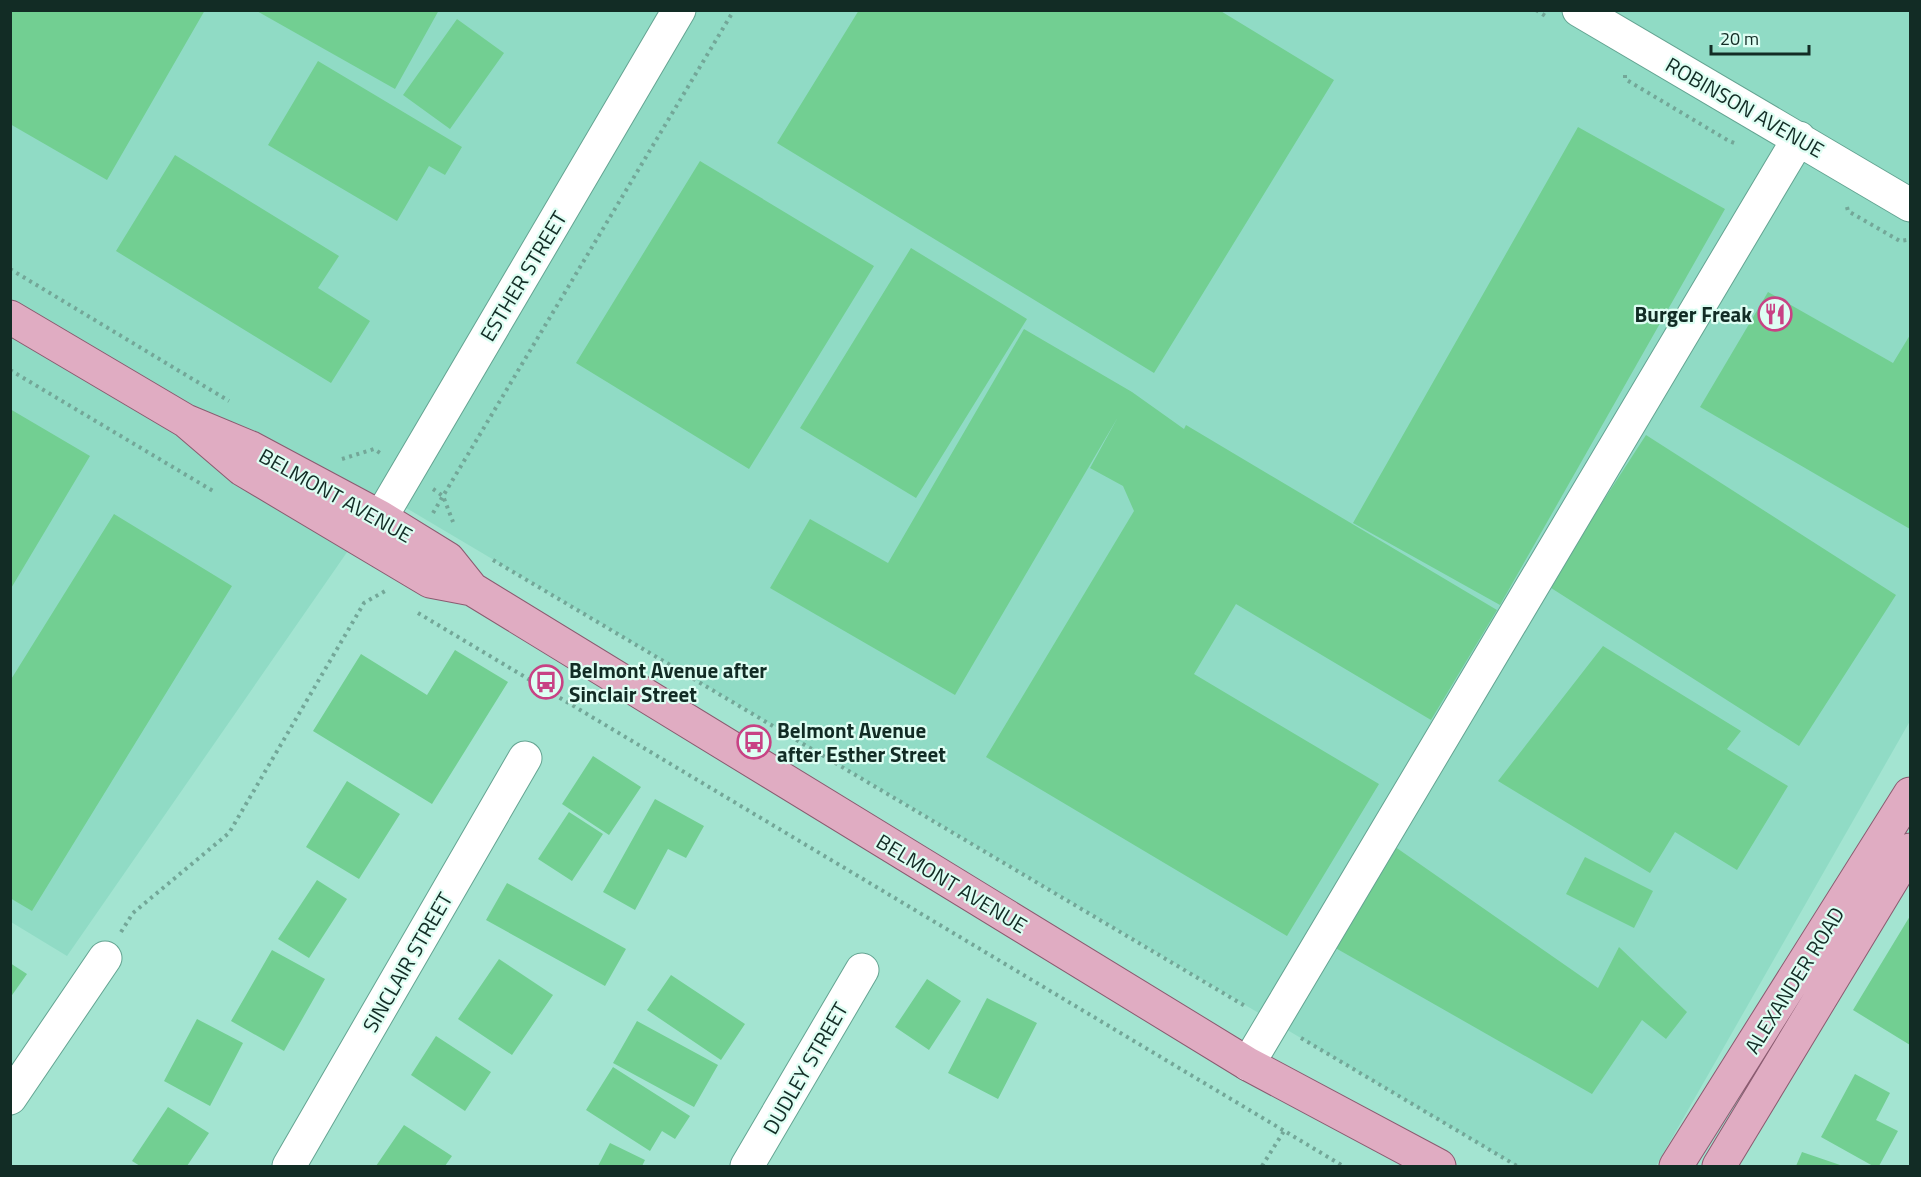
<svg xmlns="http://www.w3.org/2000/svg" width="1921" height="1177" viewBox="0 0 1921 1177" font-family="'Titillium Web',sans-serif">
<rect width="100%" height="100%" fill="#a3e4d1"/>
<path fill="#90dbc5" d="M 10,11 L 1910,11 L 1910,721 L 1656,1166 L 1517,1166 L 386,496 L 67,956 L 11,922 Z"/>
<path fill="#72cf92" d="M 10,10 L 205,10 L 107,180 L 10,124 Z
M 255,10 L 439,10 L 395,89 Z
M 859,10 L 1219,10 L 1334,80 L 1154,373 L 777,143 Z
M 457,19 L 504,53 L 450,129 L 403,95 Z
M 318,61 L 462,147 L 445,175 L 429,166 L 397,221 L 268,145 Z
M 1578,127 L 1725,209 L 1500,605 L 1353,523 Z
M 175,155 L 339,256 L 318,288 L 370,321 L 331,383 L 116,251 Z
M 700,161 L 874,266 L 749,469 L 576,363 Z
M 911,248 L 1027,319 L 916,498 L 800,428 Z
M 1768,292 L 1893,363 L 1910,335 L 1910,529 L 1700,407 Z
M 1024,329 L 1132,392 L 1184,429 L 1186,425 L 1497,610 L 1431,720 L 1236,604 L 1194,674 L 1379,784 L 1287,936 L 986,757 L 1134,511 L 1123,486 L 1090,468 L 1118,417 L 955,695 L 770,588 L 810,519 L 888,563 Z
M 10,409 L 90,456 L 10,590 Z
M 1646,435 L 1896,595 L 1799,746 L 1548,586 Z
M 114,514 L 232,586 L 32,911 L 10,898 L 10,681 Z
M 1603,646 L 1741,731 L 1727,749 L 1788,786 L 1737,870 L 1675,832 L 1650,873 L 1498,781 Z
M 455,650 L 508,682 L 432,804 L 313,731 L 361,654 L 427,695 Z
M 593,756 L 641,787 L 609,835 L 562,804 Z
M 347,781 L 400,814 L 359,879 L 306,847 Z
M 655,799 L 704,826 L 686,858 L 668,849 L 635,910 L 603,892 Z
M 569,812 L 603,834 L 572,881 L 538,859 Z
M 1391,844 L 1598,988 L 1619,947 L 1687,1012 L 1666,1039 L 1642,1020 L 1592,1094 L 1332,946 Z
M 1585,857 L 1653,891 L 1634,928 L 1566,894 Z
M 317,880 L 347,899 L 309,958 L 278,939 Z
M 507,883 L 626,949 L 605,986 L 486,920 Z
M 1910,916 L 1910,1045 L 1853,1010 Z
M 272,950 L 325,979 L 284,1051 L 231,1021 Z
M 499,959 L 553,995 L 512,1055 L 458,1019 Z
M 10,963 L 27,974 L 10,998 Z
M 671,975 L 745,1024 L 721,1060 L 647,1010 Z
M 927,979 L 961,1001 L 929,1050 L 895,1027 Z
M 987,998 L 1037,1023 L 998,1099 L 948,1073 Z
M 197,1019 L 243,1043 L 210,1106 L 164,1081 Z
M 637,1021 L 718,1065 L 694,1107 L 613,1063 Z
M 436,1036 L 491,1072 L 465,1111 L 411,1075 Z
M 613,1067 L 690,1116 L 675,1139 L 662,1131 L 650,1151 L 586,1110 Z
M 1855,1074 L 1890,1093 L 1876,1120 L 1898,1131 L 1879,1166 L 1873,1166 L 1821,1137 Z
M 168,1107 L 209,1133 L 187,1166 L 140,1166 L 132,1161 Z
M 404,1125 L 452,1156 L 445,1166 L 376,1166 Z
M 610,1143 L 645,1160 L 642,1166 L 598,1166 Z
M 1802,1152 L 1843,1166 L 1796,1166 Z"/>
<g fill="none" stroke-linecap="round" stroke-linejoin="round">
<g stroke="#64a492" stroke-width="35">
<path id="minor" d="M 1579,10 L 1910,205
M 367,541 L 679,10
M 1248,1064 L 1799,138
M 10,1098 L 105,958
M 289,1166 L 525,758
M 747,1166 L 862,970"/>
</g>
<g stroke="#8a5b70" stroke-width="35">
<path id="major" d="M 10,317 L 186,421 L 251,448 L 380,517 L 448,559 L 472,589
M 186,421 L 242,469 L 430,581 L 472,589 L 1248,1064 L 1439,1166
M 1676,1166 L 1910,794
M 1719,1166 L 1910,850"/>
</g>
<path stroke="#73a798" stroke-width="4" stroke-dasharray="3 4.5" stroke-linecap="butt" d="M 1536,10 L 1547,17
M 1625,75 L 1625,79 L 1729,141 L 1737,144
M 1847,207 L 1848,211 L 1900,241 L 1907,240
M 10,269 L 229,401
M 10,370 L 213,491
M 342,459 L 374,449 L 380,453
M 433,489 L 443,496 L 734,10
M 433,513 L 443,496 L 453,522
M 493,560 L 1245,1006
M 418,613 L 1343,1166
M 121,932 L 133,913 L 229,833 L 364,603 L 385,591
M 1301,1038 L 1517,1166
M 1262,1166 L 1284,1131"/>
<use href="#minor" stroke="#fff" stroke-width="33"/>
<use href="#major" stroke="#e0acc2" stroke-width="33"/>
</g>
<defs>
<g id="restaurant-ring" transform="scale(1.725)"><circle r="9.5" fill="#defef3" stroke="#c84284" stroke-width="1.5"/><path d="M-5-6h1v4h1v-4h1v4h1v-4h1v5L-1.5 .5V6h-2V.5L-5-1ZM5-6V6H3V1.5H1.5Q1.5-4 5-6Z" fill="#c84284"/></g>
<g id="bus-ring" transform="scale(1.725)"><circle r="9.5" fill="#defef3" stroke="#c84284" stroke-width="1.5"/><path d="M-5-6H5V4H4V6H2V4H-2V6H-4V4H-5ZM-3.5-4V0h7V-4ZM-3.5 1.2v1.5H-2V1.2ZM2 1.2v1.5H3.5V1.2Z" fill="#c84284"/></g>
</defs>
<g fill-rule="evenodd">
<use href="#restaurant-ring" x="1775" y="314"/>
<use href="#bus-ring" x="546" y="682"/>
<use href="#bus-ring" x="754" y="742"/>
</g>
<g text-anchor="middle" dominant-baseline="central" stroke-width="4.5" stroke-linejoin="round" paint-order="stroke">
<g font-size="21" fill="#122c25" stroke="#defef3">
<text transform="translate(1745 107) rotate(30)">ROBINSON AVENUE</text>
<text transform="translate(523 276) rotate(-59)">ESTHER STREET</text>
<text transform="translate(336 495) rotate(29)">BELMONT AVENUE</text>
<text transform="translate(952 883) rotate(31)">BELMONT AVENUE</text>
<text transform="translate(407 962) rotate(-60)">SINCLAIR STREET</text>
<text transform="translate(1794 980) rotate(-58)">ALEXANDER ROAD</text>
<text transform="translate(805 1068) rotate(-60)">DUDLEY STREET</text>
</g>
<g font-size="21" font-weight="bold" fill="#122c25" stroke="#defef3" text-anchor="start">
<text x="1752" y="314" text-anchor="end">Burger Freak</text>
<text x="569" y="670">Belmont Avenue after<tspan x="569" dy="24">Sinclair Street</tspan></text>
<text x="777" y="730">Belmont Avenue<tspan x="777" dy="24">after Esther Street</tspan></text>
</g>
</g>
<rect width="1921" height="1177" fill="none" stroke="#122c25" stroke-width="24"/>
<path d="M1711 45v9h98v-9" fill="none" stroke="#122c25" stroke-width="3"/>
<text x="1720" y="45" font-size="18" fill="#122c25" stroke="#defef3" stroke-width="4.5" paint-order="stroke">20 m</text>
</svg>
